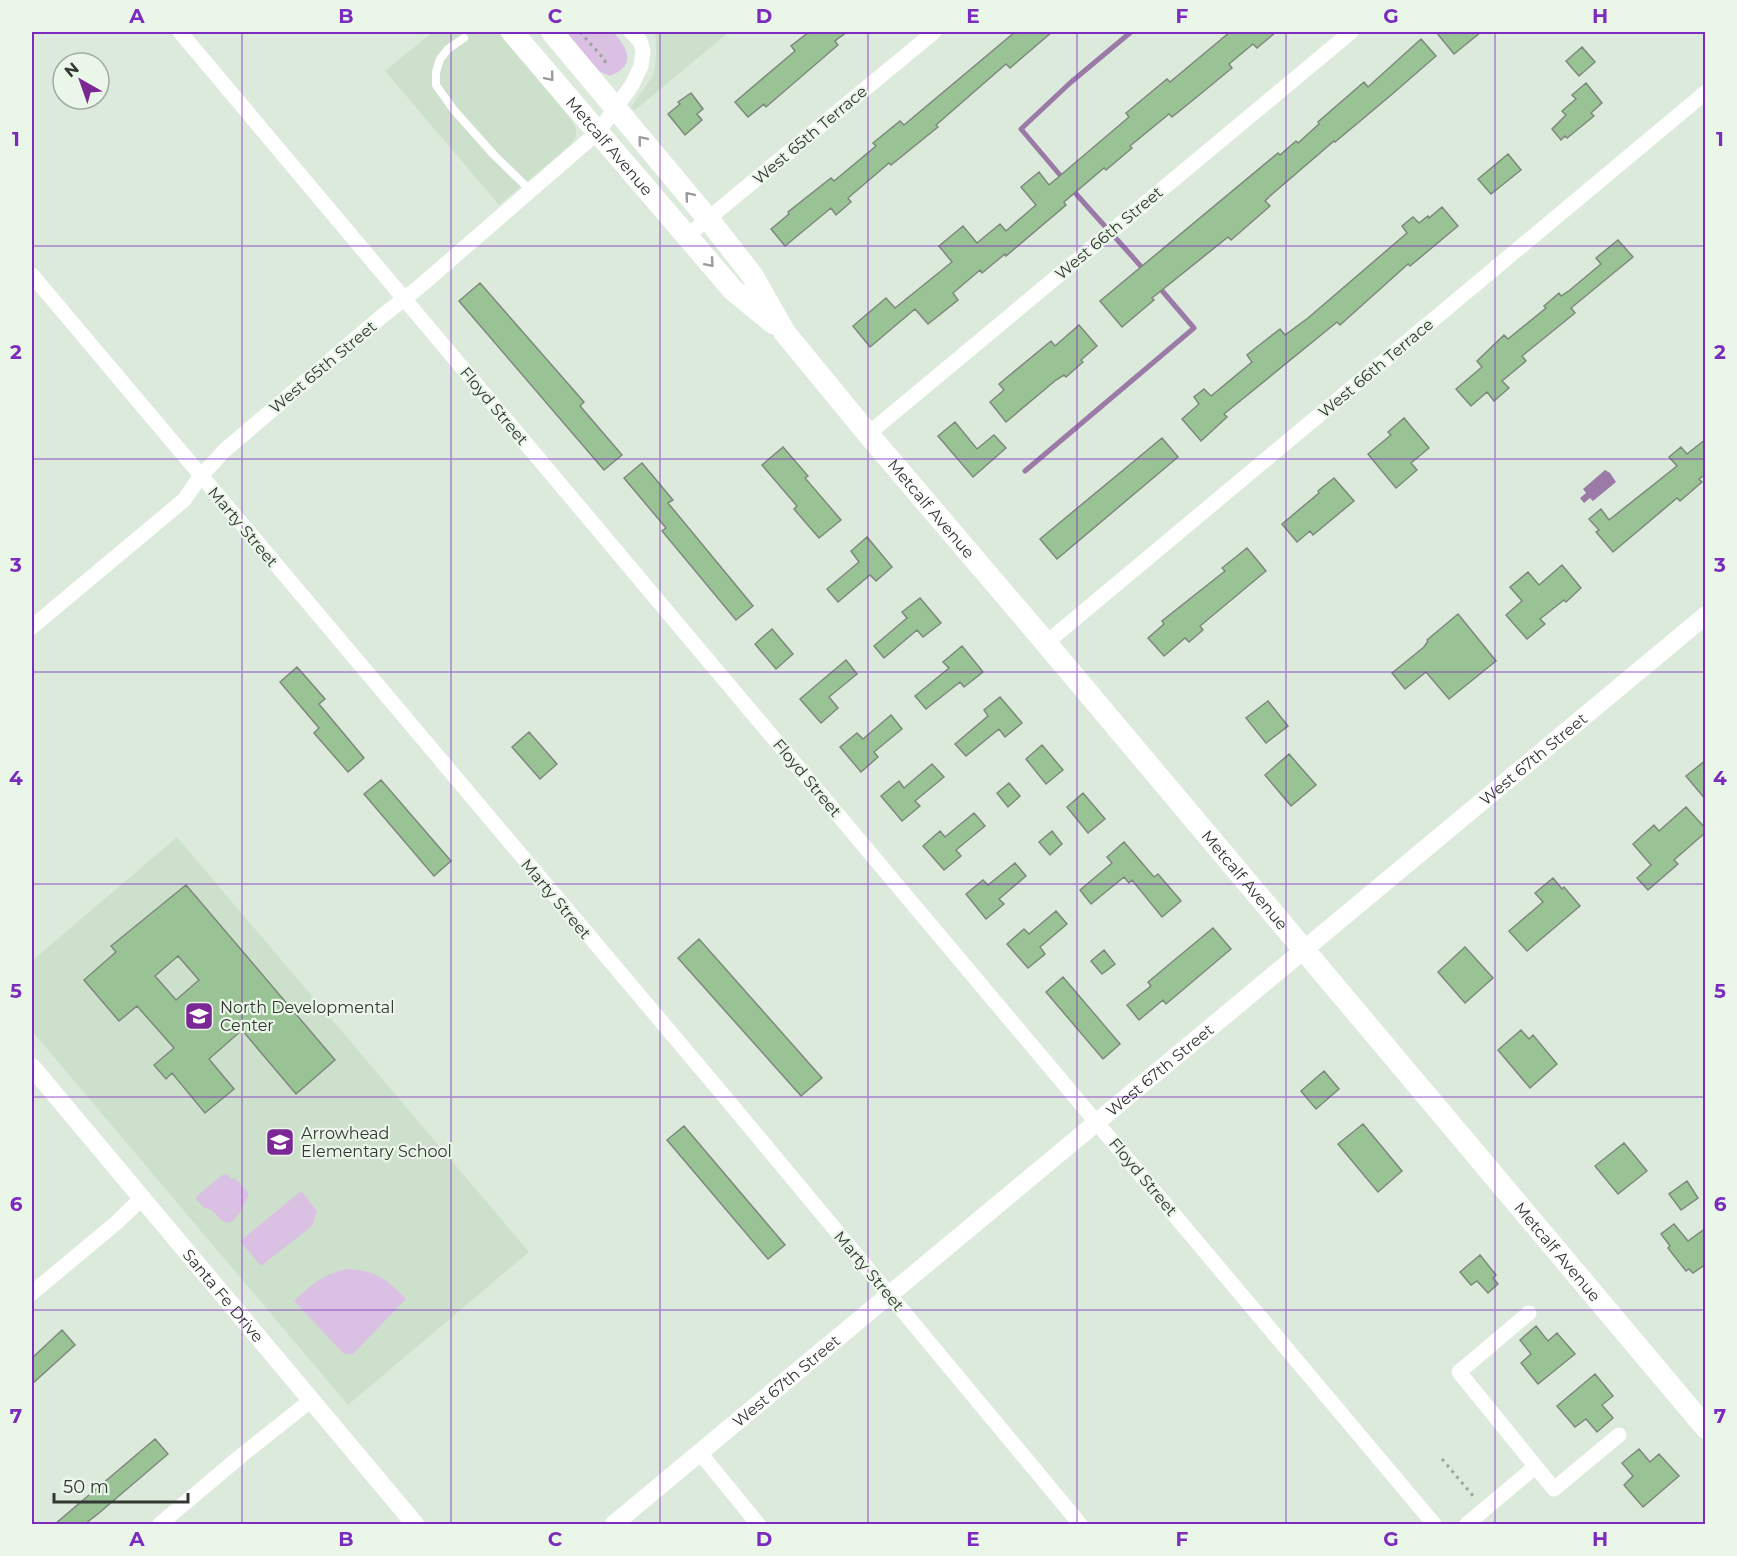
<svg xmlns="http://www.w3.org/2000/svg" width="1737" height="1556" viewBox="0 0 1737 1556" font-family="Montserrat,sans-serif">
<rect width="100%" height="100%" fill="#dceadb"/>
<path fill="#cde0cb" d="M 433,32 L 499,32 L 572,121 L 576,129 L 576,137 L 571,144 L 499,205 L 385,71 Z
M 653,32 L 729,32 L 634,111 L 631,107 L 653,76 L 656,60 L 656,38 Z
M 177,837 L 529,1252 L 348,1405 L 32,1031 L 32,961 Z"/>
<path fill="#dac1e3" d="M 564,32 L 613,32 C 628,48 637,65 610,76 L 599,71 Z
M 227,1174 L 231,1179 L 235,1178 L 249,1194 C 244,1203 234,1233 220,1219 C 215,1214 213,1209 204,1208 L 196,1199 L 197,1196 L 222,1175 Z
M 301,1191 L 317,1211 L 312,1226 L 261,1266 L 240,1241 Z
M 346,1269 C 375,1270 386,1278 406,1299 L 353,1354 L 344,1354 L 294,1301 C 312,1284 322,1275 346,1269 Z"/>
<path fill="#9b7aa8" d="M 1605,470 L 1610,473 L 1616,482 L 1593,501 L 1590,498 L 1584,503 L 1580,498 L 1586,493 L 1583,489 Z"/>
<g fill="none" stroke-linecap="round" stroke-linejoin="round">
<path stroke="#9b7aa8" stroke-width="5" d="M 1065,181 L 1021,129 L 1070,83 L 1131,32
M 1071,188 C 1095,216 1120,242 1144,270
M 1025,471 L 1194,328 L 1158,286"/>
</g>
<path fill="#99c295" stroke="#7d897c" stroke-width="1.5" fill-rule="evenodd" d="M 809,32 L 847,32 L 835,41 L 838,45 L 766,107 L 764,104 L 748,117 L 735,102 L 795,51 L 791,46 Z
M 1015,32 L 1052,32 L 1010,68 L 1006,64 L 936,125 L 938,127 L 891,165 L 889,163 L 848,198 L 851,202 L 836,215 L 831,208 L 785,246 L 771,229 L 789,214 L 788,212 L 831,178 L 834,181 L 876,146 L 873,143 L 900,121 L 904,125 Z
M 1230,32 L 1276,32 L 1257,48 L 1253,44 L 1229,64 L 1232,68 L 1198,96 L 1172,117 L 1169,114 L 1130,146 L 1132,148 L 1106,170 L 1104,168 L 1064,202 L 1066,205 L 1006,256 L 1005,254 L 982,273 L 980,270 L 953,293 L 958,300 L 928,324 L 915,309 L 870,347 L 853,326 L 886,298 L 895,308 L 952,262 L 939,246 L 963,226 L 977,243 L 1000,224 L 1006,231 L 1036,205 L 1021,187 L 1039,172 L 1049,185 L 1129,117 L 1126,113 L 1167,79 L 1170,82 Z
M 1436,32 L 1481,32 L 1454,54 Z
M 1421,39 L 1436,56 L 1390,96 L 1335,142 L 1334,141 L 1270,196 L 1265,201 L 1270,206 L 1231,240 L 1228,237 L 1152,298 L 1154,300 L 1122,327 L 1100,301 L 1278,153 L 1280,155 L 1296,141 L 1298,143 L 1319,124 L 1318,122 L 1364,82 L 1368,87 Z
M 1582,47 L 1595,62 L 1579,76 L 1566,61 Z
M 1586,83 L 1602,103 L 1591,113 L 1594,116 L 1567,138 L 1565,136 L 1561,140 L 1552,129 L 1566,115 L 1562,111 L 1576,99 L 1572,95 Z
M 691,93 L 703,109 L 697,114 L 702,120 L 685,135 L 668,114 L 680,104 L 678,102 Z
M 1508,154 L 1521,170 L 1491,194 L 1478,179 Z
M 1442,207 L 1458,226 L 1410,266 L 1408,264 L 1340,325 L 1337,322 L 1224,414 L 1227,417 L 1201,441 L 1182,419 L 1199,404 L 1194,397 L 1204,389 L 1211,396 L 1252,362 L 1247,355 L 1262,343 L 1280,329 L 1285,335 L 1308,318 L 1407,233 L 1402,226 L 1413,217 L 1419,223 L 1428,216 L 1429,218 Z
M 1618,240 L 1633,257 L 1571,308 L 1575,313 L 1522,356 L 1526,361 L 1502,381 L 1509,388 L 1494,401 L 1487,392 L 1471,406 L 1456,389 L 1482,367 L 1477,361 L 1504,335 L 1508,339 L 1546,308 L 1544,306 L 1559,293 L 1561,296 L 1570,290 L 1601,264 L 1596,258 Z
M 480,283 L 584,402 L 580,406 L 622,455 L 604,470 L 459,301 Z
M 1079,325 L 1097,346 L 1081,360 L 1083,362 L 1066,377 L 1064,375 L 1056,380 L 1006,422 L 990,402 L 1004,390 L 999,384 L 1051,341 L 1055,346 Z
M 1404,418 L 1429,448 L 1411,463 L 1417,470 L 1396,488 L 1368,454 L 1391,435 L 1388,432 Z
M 955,422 L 977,449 L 994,435 L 1006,448 L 973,477 L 938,436 Z
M 1162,438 L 1178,457 L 1057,559 L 1040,539 Z
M 1706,439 L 1706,474 L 1699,479 L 1702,482 L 1680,501 L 1677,498 L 1613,552 L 1596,532 L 1599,530 L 1589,519 L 1601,509 L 1609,520 L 1677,466 L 1669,457 L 1681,447 L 1687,454 Z
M 783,447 L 808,476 L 805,478 L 841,520 L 819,538 L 794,509 L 797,506 L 762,465 Z
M 642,463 L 673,500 L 668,503 L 753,606 L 736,620 L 662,531 L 666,528 L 624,478 Z
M 1334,478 L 1354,501 L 1313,535 L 1310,531 L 1297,542 L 1282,524 L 1319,493 L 1318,491 Z
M 867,537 L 892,567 L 876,581 L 870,575 L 838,602 L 827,589 L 859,562 L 851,551 Z
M 1247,548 L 1266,571 L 1200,626 L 1203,630 L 1189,642 L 1185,638 L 1164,656 L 1148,638 L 1164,624 L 1162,621 L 1225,571 L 1222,568 Z
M 1562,565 L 1581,588 L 1566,602 L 1564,600 L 1540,619 L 1545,624 L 1527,639 L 1506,615 L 1522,601 L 1510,587 L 1528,572 L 1539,585 Z
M 920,598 L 941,623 L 923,637 L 917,630 L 884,658 L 874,646 L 907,618 L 902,612 Z
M 1458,614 L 1496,661 L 1449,699 L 1426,672 L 1405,689 L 1392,673 L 1424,647 L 1428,641 L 1427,640 Z
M 772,629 L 793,654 L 776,669 L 755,644 Z
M 962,646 L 983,672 L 964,687 L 960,682 L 926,709 L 915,696 L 949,668 L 943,662 Z
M 846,660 L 857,674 L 829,697 L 838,708 L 821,723 L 800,699 Z
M 297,667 L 325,699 L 319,704 L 364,758 L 348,772 L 314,733 L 319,728 L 280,682 Z
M 1000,697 L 1022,723 L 1005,737 L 999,729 L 966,756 L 955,744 L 988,716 L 984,710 Z
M 1268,701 L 1288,726 L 1266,743 L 1246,718 Z
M 891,715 L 902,729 L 874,752 L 878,757 L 861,772 L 840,747 L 857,733 L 863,739 Z
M 529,732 L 557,764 L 540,779 L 512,747 Z
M 1042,745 L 1063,770 L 1046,784 L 1026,759 Z
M 1289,754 L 1316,785 L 1291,806 L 1265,775 Z
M 1706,760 L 1706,800 L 1686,776 Z
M 932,764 L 944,777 L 915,801 L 920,806 L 902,821 L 881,796 L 899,781 L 904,788 Z
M 381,780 L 451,861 L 434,876 L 364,794 Z
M 1009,783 L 1020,796 L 1008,807 L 997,793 Z
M 1083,793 L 1105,819 L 1088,833 L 1067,807 Z
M 1686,807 L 1706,829 L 1706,832 L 1674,860 L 1678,864 L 1648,890 L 1637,878 L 1651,865 L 1633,844 L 1654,825 L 1659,831 Z
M 974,813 L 985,826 L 956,850 L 961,856 L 944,870 L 923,846 L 940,831 L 945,837 Z
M 1052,831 L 1062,844 L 1050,855 L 1039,842 Z
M 1124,842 L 1154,877 L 1158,874 L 1181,901 L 1162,917 L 1132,880 L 1129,883 L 1124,877 L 1091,904 L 1080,890 L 1112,863 L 1107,857 Z
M 1015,863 L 1026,876 L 999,899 L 1004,904 L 986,919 L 966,894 L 983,880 L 988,885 Z
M 1553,878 L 1562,889 L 1564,887 L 1580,906 L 1527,951 L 1509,931 L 1543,902 L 1535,893 Z
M 186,885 L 335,1060 L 296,1094 L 242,1030 L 209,1059 L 234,1089 L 205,1113 L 172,1073 L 166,1079 L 154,1065 L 174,1048 L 137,1006 L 119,1021 L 84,980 L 116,952 L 111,946 ZM 178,956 L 199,980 L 176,1000 L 155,976 Z
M 1056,911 L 1067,924 L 1040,947 L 1045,954 L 1028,968 L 1007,944 L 1024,929 L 1029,934 Z
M 1213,928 L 1231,949 L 1166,1004 L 1163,1000 L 1139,1020 L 1127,1005 L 1151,986 L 1148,982 Z
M 699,939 L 822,1078 L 801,1096 L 678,958 Z
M 1465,947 L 1493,978 L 1465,1003 L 1438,972 Z
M 1104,950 L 1115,964 L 1102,974 L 1091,961 Z
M 1063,977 L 1120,1044 L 1103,1059 L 1046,992 Z
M 1521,1030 L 1529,1039 L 1533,1035 L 1557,1064 L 1530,1088 L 1498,1050 Z
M 1324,1071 L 1339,1089 L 1316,1109 L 1301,1091 Z
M 1363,1124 L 1402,1171 L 1378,1192 L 1338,1144 Z
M 684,1126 L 785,1245 L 768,1259 L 667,1140 Z
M 1624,1143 L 1647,1171 L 1618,1194 L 1595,1166 Z
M 1687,1181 L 1698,1198 L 1681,1210 L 1669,1194 Z
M 1674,1224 L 1688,1241 L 1706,1228 L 1706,1264 L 1693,1273 L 1689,1269 L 1686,1271 L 1668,1248 L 1670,1246 L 1661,1234 Z
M 1480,1255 L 1496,1275 L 1493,1278 L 1498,1284 L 1488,1293 L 1477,1281 L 1471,1285 L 1460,1272 Z
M 1536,1326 L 1548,1341 L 1557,1333 L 1575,1354 L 1538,1384 L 1521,1363 L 1531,1354 L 1520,1340 Z
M 62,1330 L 75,1345 L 32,1384 L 32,1358 Z
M 1595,1374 L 1613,1396 L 1602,1405 L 1613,1418 L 1597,1432 L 1586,1419 L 1575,1427 L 1557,1406 Z
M 155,1439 L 168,1454 L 99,1513 L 85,1524 L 55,1524 Z
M 1639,1449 L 1650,1462 L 1659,1454 L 1679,1476 L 1643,1507 L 1624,1485 L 1633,1476 L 1622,1463 Z"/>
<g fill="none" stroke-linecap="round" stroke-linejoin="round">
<path stroke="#9aa599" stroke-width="3" stroke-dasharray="3 4.5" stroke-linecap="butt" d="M 580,32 L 605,60 L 605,65
M 1442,1459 L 1474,1497"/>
<path stroke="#fff" stroke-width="8" d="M 464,38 L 448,49 L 440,59 L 436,72 L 436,85 L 453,109 L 494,155 L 530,190"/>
<path stroke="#fff" stroke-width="15" d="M 180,32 L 1434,1524
M 686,237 L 934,32
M 32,275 L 730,1103 L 1080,1524
M 868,434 L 1351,32
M 32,627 L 184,500 L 200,477 L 225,450 L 381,317 L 418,288 L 598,132 L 632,85 L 641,66 L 643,51 L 640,41 L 631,32
M 1046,643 L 1706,92
M 32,1293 L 116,1223 L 141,1199
M 1529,1313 L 1459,1372 L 1554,1489 L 1619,1435
M 700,1453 L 758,1524
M 160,1524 L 242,1455 L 310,1401
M 1467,1524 L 1535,1467"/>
<g stroke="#fff" stroke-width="18">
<path id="s1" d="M 32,1067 L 415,1524"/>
<path id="s2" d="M 614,1524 L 1706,615"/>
</g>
<g stroke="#fff" stroke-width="22">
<path id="s3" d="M 512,32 L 733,290 L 773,323"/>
<path id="s4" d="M 552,32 L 709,220 L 752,275 L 785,333 L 868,434 L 1046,643 L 1706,1428"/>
</g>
</g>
<defs><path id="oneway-chevron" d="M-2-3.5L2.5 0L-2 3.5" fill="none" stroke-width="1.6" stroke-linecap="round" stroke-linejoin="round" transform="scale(1.5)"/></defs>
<g stroke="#999c98">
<use href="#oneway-chevron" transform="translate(550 77) rotate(50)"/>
<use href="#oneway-chevron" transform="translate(642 140) rotate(-130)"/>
<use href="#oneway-chevron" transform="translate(689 196) rotate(-130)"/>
<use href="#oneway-chevron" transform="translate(710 263) rotate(49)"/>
</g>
<path fill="none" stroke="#7b2cbf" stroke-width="1.5" stroke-opacity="0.55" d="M 242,32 L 242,1524M 451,32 L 451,1524M 660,32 L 660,1524M 868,32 L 868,1524M 1077,32 L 1077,1524M 1286,32 L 1286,1524M 1495,32 L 1495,1524M 32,246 L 1706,246M 32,459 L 1706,459M 32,672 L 1706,672M 32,884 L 1706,884M 32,1097 L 1706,1097M 32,1310 L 1706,1310"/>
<defs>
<g id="school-square" transform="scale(1.5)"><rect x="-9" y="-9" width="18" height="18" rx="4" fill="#7c2796" stroke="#eaf7e8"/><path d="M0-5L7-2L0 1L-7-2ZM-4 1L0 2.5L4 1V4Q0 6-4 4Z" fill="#fff"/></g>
</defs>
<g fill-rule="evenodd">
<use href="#school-square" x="199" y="1016"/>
<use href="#school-square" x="280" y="1142"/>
</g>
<g text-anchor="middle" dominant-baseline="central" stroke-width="4.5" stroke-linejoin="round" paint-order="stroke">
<g font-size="16" fill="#333832" stroke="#eaf7e8">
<text transform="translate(810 135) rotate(-40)">West 65th Terrace</text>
<text stroke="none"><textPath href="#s3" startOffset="150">Metcalf Avenue</textPath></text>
<text transform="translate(1109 233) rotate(-40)">West 66th Street</text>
<text transform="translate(323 367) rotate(-40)">West 65th Street</text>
<text transform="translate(1376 368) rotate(-40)">West 66th Terrace</text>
<text transform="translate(494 406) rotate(50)">Floyd Street</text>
<text stroke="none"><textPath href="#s4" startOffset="610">Metcalf Avenue</textPath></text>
<text transform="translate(243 527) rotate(50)">Marty Street</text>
<text stroke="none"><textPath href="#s2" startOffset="1196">West 67th Street</textPath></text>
<text transform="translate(807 778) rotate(50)">Floyd Street</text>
<text stroke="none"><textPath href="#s4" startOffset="1096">Metcalf Avenue</textPath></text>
<text transform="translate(556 899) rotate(50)">Marty Street</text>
<text stroke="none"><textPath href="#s2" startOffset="710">West 67th Street</textPath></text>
<text transform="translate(1143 1177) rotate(50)">Floyd Street</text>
<text stroke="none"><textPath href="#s4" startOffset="1582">Metcalf Avenue</textPath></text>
<text transform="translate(869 1271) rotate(50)">Marty Street</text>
<text stroke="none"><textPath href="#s1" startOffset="298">Santa Fe Drive</textPath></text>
<text stroke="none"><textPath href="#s2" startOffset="224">West 67th Street</textPath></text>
</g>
<g font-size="16" fill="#333832" stroke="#eaf7e8" text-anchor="start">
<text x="220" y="1007">North Developmental<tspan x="220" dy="18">Center</tspan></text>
<text x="301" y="1133">Arrowhead<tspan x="301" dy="18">Elementary School</tspan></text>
</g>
</g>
<rect width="1737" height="1556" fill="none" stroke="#eaf7e8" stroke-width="66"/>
<g transform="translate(81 81) rotate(320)"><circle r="28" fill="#eaf7e8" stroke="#a1ab9f" stroke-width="1.5"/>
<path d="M0-4.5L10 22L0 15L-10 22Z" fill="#7c2796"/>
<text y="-9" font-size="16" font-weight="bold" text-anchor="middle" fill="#333832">N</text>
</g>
<path d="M54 1493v9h134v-9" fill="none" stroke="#333832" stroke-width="3"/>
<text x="63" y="1493" font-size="18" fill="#333832" stroke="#eaf7e8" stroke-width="4.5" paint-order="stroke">50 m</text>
<rect x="33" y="33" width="1671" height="1490" fill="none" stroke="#7b2cbf" stroke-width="2"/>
<g font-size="20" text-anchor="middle" font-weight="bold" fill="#7b2cbf">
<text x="137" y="23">A</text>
<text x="346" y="23">B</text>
<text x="555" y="23">C</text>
<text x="764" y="23">D</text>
<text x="973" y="23">E</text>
<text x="1182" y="23">F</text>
<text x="1391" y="23">G</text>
<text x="1600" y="23">H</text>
<text x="16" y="146">1</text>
<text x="1720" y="146">1</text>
<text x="16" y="359">2</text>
<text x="1720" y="359">2</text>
<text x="16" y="572">3</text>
<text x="1720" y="572">3</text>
<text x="16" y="785">4</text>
<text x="1720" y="785">4</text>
<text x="16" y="998">5</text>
<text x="1720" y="998">5</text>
<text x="16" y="1211">6</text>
<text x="1720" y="1211">6</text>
<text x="16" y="1423">7</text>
<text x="1720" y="1423">7</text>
<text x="137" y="1546">A</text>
<text x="346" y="1546">B</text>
<text x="555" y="1546">C</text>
<text x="764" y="1546">D</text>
<text x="973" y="1546">E</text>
<text x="1182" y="1546">F</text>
<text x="1391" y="1546">G</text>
<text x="1600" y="1546">H</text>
</g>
</svg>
